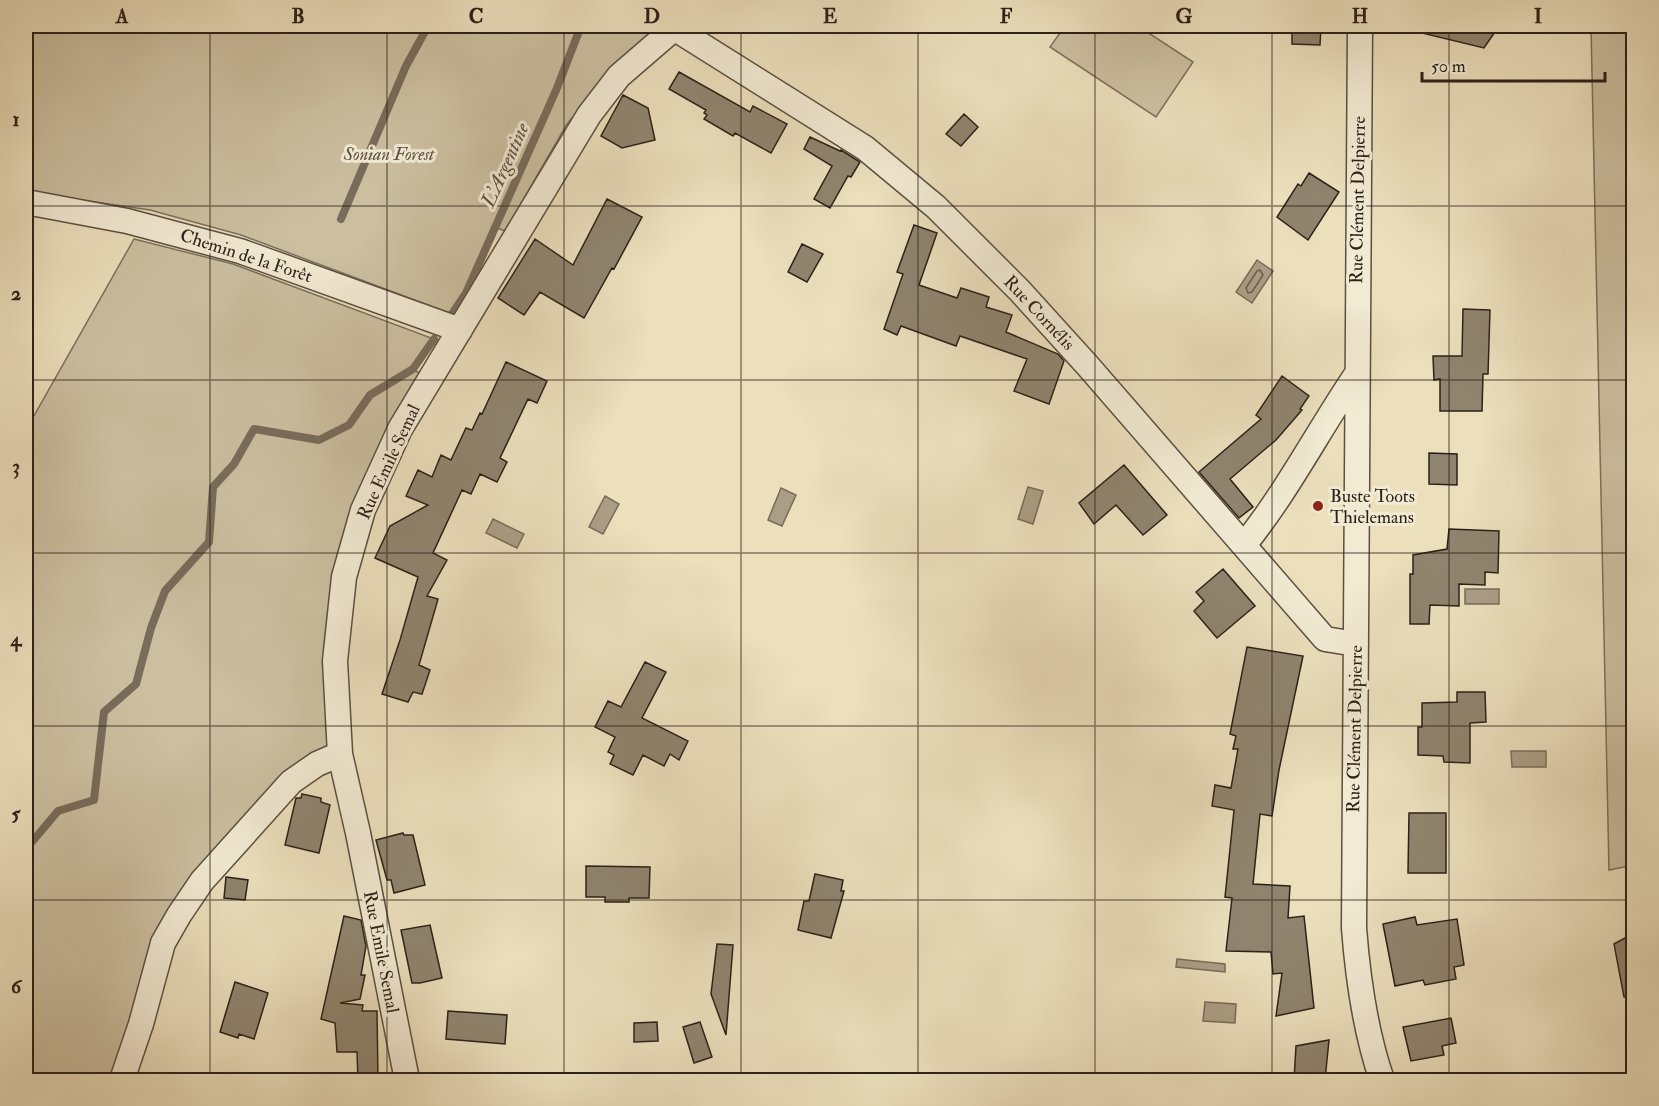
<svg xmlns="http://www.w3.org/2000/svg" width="1659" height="1106" viewBox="0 0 1659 1106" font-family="'IM FELL Double Pica',serif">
<rect width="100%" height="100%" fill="#ebdfbc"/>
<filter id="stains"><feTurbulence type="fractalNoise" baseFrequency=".00333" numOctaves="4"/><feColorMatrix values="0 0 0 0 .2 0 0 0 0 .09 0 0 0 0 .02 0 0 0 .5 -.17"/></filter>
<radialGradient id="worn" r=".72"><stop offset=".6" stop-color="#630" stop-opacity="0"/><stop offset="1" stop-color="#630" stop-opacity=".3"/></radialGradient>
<path fill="#cbbfa0" stroke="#7c705c" stroke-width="1.5" d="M 26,26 L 660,26 L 612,70 L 567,124 L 505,231 L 495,227 L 466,293 L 452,314 L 241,235 L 150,210 L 26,192 Z
M 1065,26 L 1138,26 L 1193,62 L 1156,117 L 1050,47 Z
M 1591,26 L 1634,26 L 1634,865 L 1609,870 Z
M 134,239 L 233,264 L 434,339 L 413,369 L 421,374 L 352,507 L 328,747 L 194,874 L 130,1021 L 110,1080 L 26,1080 L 26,430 Z"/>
<path fill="#aa9e85" stroke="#786c5a" stroke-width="1.5" d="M 1257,260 L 1273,271 L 1252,303 L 1236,292 Z
M 1028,487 L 1043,491 L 1033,524 L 1018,519 Z
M 781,488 L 796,495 L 782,526 L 768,520 Z
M 605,496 L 619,504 L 603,534 L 589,527 Z
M 493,519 L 524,534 L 517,548 L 486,533 Z
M 1465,589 L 1499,589 L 1499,604 L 1465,604 Z
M 1511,751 L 1546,751 L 1546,767 L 1512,767 Z
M 1177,959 L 1225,964 L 1225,972 L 1176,967 Z
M 1205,1002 L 1236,1004 L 1235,1023 L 1203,1021 Z"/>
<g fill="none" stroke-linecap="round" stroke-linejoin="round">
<path stroke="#6b604f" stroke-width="1.5" d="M 1260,270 L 1263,275 L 1252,292 L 1248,293 L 1246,288 L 1257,271 Z"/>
<path stroke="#786c5a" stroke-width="8" d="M 341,219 L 406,66 L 428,26
M 452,314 L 466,293 L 557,88 L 581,26
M 26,849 L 58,811 L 94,800 L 104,712 L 136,684 L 151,628 L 165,591 L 209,542 L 213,487 L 234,464 L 254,429 L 319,440 L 349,425 L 370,395 L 413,369 L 434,339"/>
</g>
<path fill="#8f846e" stroke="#2c2119" stroke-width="1.5" d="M 1292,26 L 1321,26 L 1320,45 L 1292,44 Z
M 1423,26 L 1499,26 L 1484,48 L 1422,33 Z
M 679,72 L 750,112 L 753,106 L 787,124 L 771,153 L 735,133 L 733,136 L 704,119 L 707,115 L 704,113 L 706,110 L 669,89 Z
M 623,95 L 648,108 L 655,140 L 622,148 L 601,136 Z
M 964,114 L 978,127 L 961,146 L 946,134 Z
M 810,137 L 840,151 L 841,150 L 860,162 L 851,177 L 848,176 L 830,208 L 814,199 L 832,166 L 804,149 Z
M 1309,173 L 1339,192 L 1308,240 L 1277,217 L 1298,184 L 1301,186 Z
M 607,199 L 642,217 L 614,269 L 612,268 L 584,318 L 540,292 L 524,315 L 498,298 L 535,239 L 573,265 Z
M 914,225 L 937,233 L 919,285 L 957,298 L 961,288 L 989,297 L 986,307 L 1012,315 L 1006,332 L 1058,354 L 1064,361 L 1049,404 L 1014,391 L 1027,359 L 960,336 L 956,346 L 901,326 L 897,335 L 884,329 L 903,274 L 897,272 Z
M 802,244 L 823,254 L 807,282 L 788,272 Z
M 1463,309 L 1490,310 L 1488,374 L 1483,374 L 1482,411 L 1440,411 L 1440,379 L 1434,380 L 1433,356 L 1462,356 Z
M 506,362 L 547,381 L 537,403 L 528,399 L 500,458 L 507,462 L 497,482 L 480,474 L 471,494 L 462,490 L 433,553 L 447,560 L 427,596 L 438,599 L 419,665 L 430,670 L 422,694 L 413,692 L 408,702 L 382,694 L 400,640 L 418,577 L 375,558 L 390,526 L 428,505 L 406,496 L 418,470 L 432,477 L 441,455 L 451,460 L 466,428 L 472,430 L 480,413 L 482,414 Z
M 1282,376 L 1309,396 L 1300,409 L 1302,410 L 1276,440 L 1230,479 L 1253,507 L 1239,518 L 1199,472 L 1261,419 L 1256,415 Z
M 1429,453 L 1457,454 L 1457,485 L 1429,484 Z
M 1124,465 L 1167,515 L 1143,535 L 1116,505 L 1094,524 L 1079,503 Z
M 1449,529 L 1499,531 L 1498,573 L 1485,572 L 1485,585 L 1459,584 L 1459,606 L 1430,605 L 1429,624 L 1410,624 L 1410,574 L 1413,574 L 1413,555 L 1447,549 Z
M 1223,569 L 1255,606 L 1217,638 L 1194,611 L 1204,601 L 1196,592 Z
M 1247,647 L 1303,656 L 1279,770 L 1272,816 L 1260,814 L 1253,884 L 1290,886 L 1288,918 L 1304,916 L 1314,1008 L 1276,1016 L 1282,973 L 1273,974 L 1271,952 L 1226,951 L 1232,898 L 1225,897 L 1234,810 L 1212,806 L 1215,785 L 1231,788 L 1238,749 L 1233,749 L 1236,736 L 1230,734 Z
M 645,662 L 666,672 L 642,718 L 688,741 L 679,760 L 670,754 L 664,766 L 643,755 L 633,775 L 610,764 L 614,755 L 608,752 L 615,737 L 595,727 L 608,701 L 621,707 Z
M 1457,692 L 1485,692 L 1486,722 L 1470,723 L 1470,763 L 1444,762 L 1443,756 L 1418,755 L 1418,727 L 1422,727 L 1422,703 L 1457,702 Z
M 302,794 L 321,798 L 321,802 L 330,805 L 319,853 L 285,845 L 296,798 L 301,798 Z
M 1409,813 L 1446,813 L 1446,873 L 1408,873 Z
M 403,833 L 404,835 L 413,835 L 425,885 L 394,893 L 391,880 L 387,880 L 376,840 Z
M 586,866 L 650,867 L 649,898 L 629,898 L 629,902 L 605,902 L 605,897 L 586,897 Z
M 815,874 L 843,880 L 841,891 L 844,891 L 831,938 L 798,930 L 804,901 L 809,901 Z
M 226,877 L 248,880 L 245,900 L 224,898 Z
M 344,916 L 361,920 L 366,946 L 361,975 L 365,975 L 360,999 L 340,1003 L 363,1005 L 362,1011 L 377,1011 L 378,1080 L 358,1080 L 357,1052 L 337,1052 L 335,1023 L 321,1019 Z
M 1415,917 L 1417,925 L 1457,919 L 1464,965 L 1454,967 L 1456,979 L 1425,985 L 1423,980 L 1395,986 L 1383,924 Z
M 430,925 L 442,978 L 420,983 L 412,983 L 401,930 Z
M 1634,933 L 1634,996 L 1624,997 L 1614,944 Z
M 717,944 L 733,945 L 726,1035 L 711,994 Z
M 235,982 L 268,993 L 254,1039 L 239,1034 L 238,1038 L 220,1032 Z
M 448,1011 L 507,1015 L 505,1044 L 446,1039 Z
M 1451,1018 L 1456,1043 L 1442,1046 L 1444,1055 L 1411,1061 L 1403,1027 Z
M 657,1022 L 658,1041 L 634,1042 L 634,1023 Z
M 700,1022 L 712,1057 L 694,1063 L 683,1027 Z
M 1329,1040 L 1325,1080 L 1294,1080 L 1296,1046 Z"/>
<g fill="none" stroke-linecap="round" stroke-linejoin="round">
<g stroke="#5c5042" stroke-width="27">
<path id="minor" d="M 1360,26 L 1354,928 C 1358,980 1365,1031 1382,1080
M 674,28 L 865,148 L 936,207 L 1020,291 L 1088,366 L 1325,639 L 1356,644
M 26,202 L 127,221 L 240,251 L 460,330
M 1244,545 C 1287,492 1318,431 1356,375
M 122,1080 L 141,1024 L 163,943 L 179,915 L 202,881 L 291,782 L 317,764 L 340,754
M 407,1080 L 358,833 L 340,754 L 335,661 L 344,577 L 363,510 L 400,429 L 589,115 L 619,76 L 677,26"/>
</g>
<use href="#minor" stroke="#f2ead3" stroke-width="24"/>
</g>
<path fill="none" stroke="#2c2119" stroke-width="1.5" stroke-opacity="0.55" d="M 210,26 L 210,1080M 387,26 L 387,1080M 564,26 L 564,1080M 741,26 L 741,1080M 918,26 L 918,1080M 1095,26 L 1095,1080M 1272,26 L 1272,1080M 1449,26 L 1449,1080M 26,206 L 1634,206M 26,380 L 1634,380M 26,553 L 1634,553M 26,726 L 1634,726M 26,900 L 1634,900"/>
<circle fill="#8f2418" stroke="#f2ead3" stroke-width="2" cx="1318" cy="506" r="6"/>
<g text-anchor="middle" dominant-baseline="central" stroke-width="6" stroke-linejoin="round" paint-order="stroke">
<g font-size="18" font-style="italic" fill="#5c5042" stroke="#f2ead3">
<text x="389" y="154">Sonian Forest</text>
</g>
<g font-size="18" fill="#2c2119" stroke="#f2ead3">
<text transform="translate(1358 200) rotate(-89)">Rue Clément Delpierre</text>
<text transform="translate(246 256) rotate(18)">Chemin de la Forêt</text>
<text transform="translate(1039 313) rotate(47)">Rue Cornélis</text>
<text transform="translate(389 462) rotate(-65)">Rue Emile Semal</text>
<text transform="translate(1355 729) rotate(-89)">Rue Clément Delpierre</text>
<text transform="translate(381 952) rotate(79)">Rue Emile Semal</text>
</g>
<g font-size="18" fill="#2c2119" stroke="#f2ead3" text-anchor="start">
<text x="1330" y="496">Buste Toots<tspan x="1330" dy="21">Thielemans</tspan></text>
</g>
<g font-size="20" font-style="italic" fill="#584d3f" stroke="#f2ead3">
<text transform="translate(505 165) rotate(-66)">L'Argentine</text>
</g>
</g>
<rect width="1659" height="1106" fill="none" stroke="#ebdfbc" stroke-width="66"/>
<path d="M1422 72v9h183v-9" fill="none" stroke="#2c2119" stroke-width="3"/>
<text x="1431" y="72" font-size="18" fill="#2c2119" stroke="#f2ead3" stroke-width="4.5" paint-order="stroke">50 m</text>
<rect x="33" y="33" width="1593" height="1040" fill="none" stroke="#2c2119" stroke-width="2"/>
<g font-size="20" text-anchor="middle" font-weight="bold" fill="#2c2119">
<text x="122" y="23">A</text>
<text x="298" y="23">B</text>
<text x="476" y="23">C</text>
<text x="652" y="23">D</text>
<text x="830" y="23">E</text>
<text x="1006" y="23">F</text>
<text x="1184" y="23">G</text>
<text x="1360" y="23">H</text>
<text x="1538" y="23">I</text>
<text x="16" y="126">1</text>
<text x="16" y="300">2</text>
<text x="16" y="473">3</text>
<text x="16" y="646">4</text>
<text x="16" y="820">5</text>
<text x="16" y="993">6</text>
</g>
<rect width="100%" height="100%" filter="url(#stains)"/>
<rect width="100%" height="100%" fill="url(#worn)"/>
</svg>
